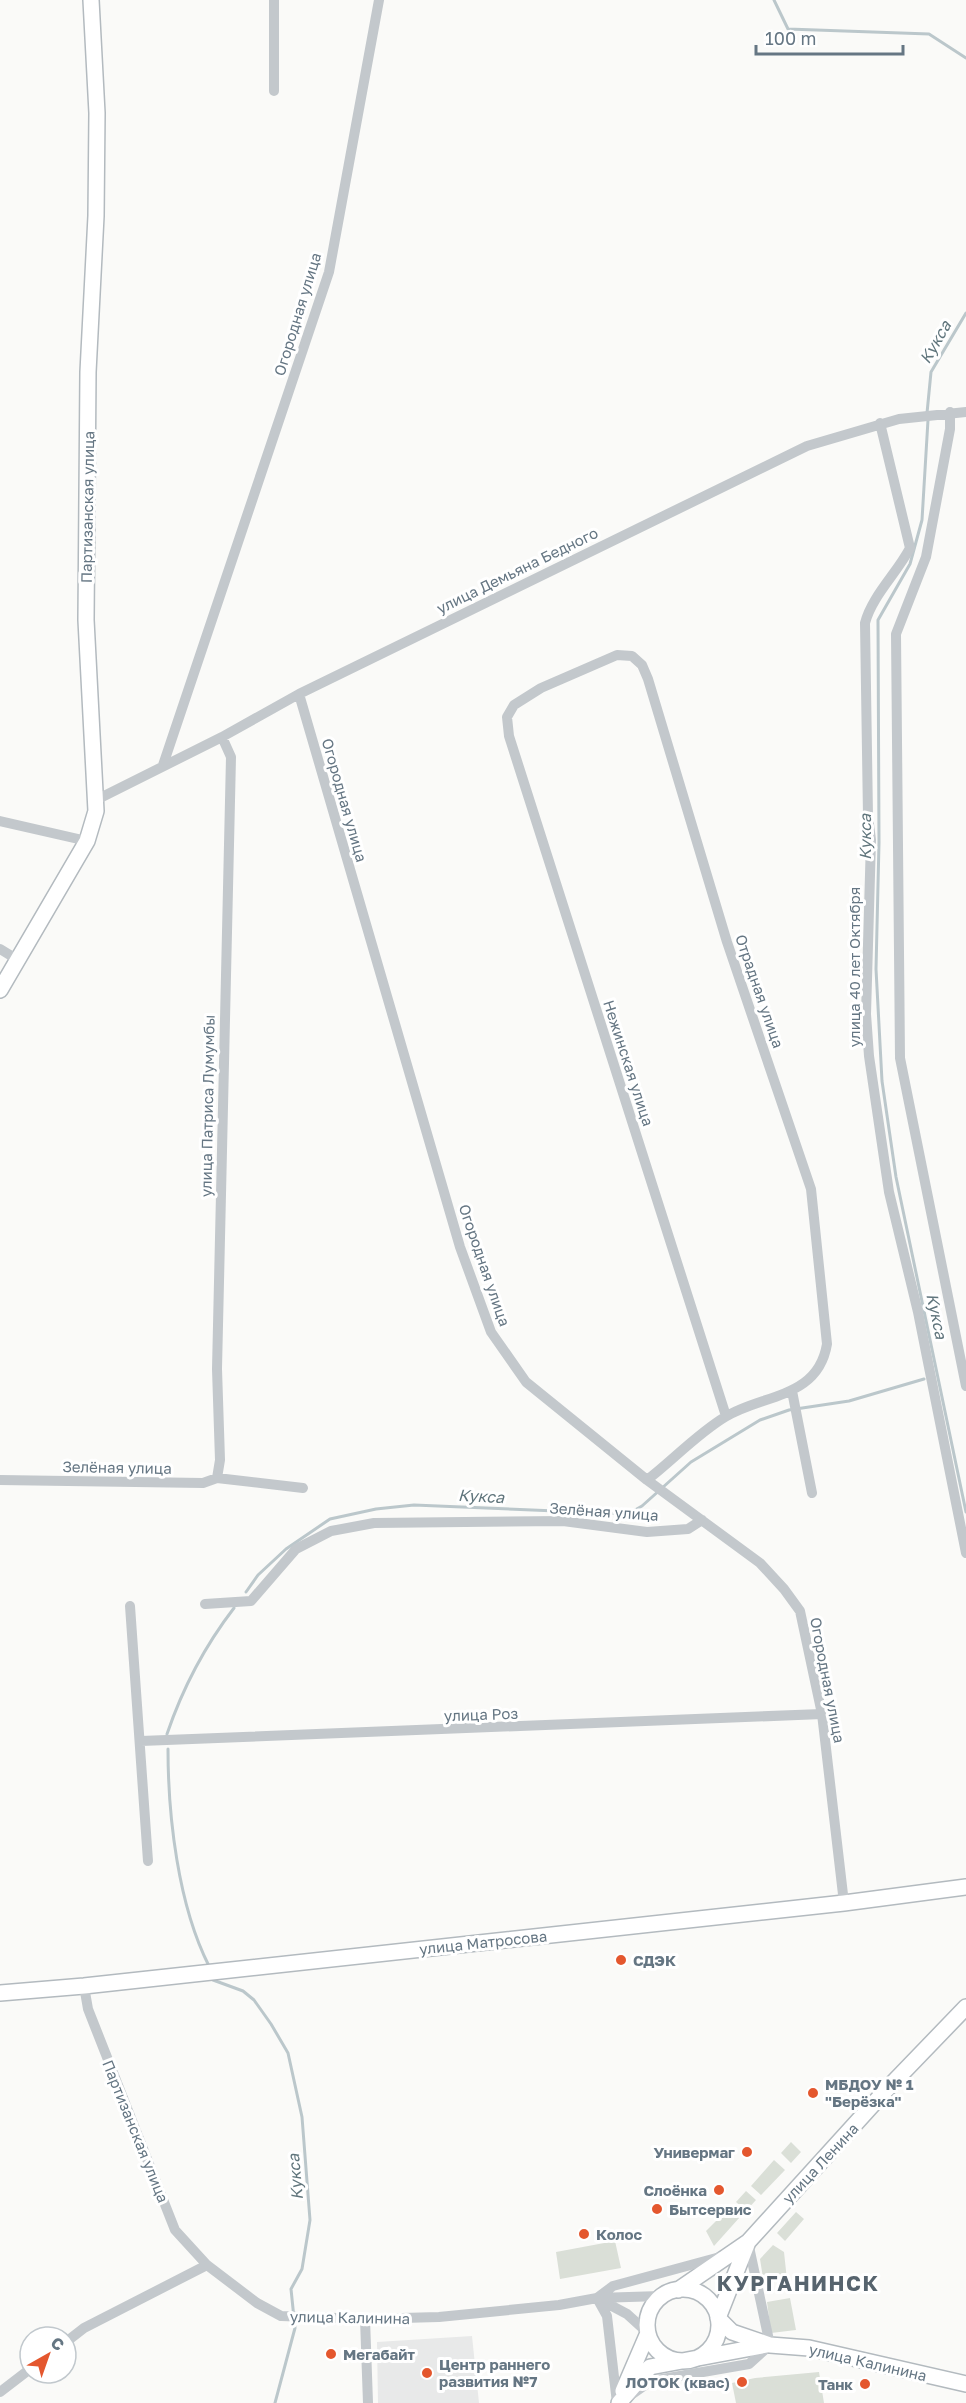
<svg xmlns="http://www.w3.org/2000/svg" width="966" height="2403" viewBox="0 0 966 2403" font-family="'Golos Text',sans-serif">
<rect width="100%" height="100%" fill="#fafaf8"/>
<path fill="#e8e9e9" d="M 472,2336 L 479,2403 L 378,2403 L 377,2342 Z"/>
<path fill="#dadfd7" d="M 791,2142 L 801,2152 L 791,2163 L 781,2153 Z
M 774,2160 L 785,2170 L 761,2195 L 751,2186 Z
M 746,2191 L 756,2200 L 746,2211 L 736,2202 Z
M 730,2207 L 740,2217 L 714,2246 L 706,2231 Z
M 796,2212 L 804,2219 L 785,2241 L 777,2233 Z
M 615,2241 L 621,2268 L 560,2279 L 556,2252 Z
M 773,2245 L 784,2252 L 787,2280 L 764,2284 L 760,2259 Z
M 790,2298 L 796,2330 L 771,2333 L 767,2302 Z
M 819,2372 L 824,2403 L 736,2403 L 732,2383 L 755,2378 Z"/>
<g fill="none" stroke-linecap="round" stroke-linejoin="round">
<path stroke="#bbc7cb" stroke-width="3" d="M 774,0 L 788,29 L 929,34 L 966,58
M 927,413 L 931,372 L 966,313
M 928,420 L 922,520 L 910,564 L 878,620 L 879,843 L 876,969 L 882,1081 L 896,1177 L 966,1512
M 246,1592 L 258,1575 L 286,1549 L 330,1519 L 376,1509 L 414,1505 L 628,1514 L 642,1506 L 691,1462 L 760,1420 L 789,1410 L 849,1401 L 924,1379
M 167,1734 C 183,1687 204,1647 234,1608
M 168,1749 C 168,1816 178,1905 209,1966
M 213,1980 L 243,1991 L 254,2000 L 271,2024 L 288,2053 L 302,2117 L 310,2220 L 302,2269 L 291,2289 L 295,2328 L 275,2403"/>
<g stroke="#b3babf" stroke-width="18">
<path id="secondary" d="M 0,990 L 87,841 L 96,811 L 86,620 L 88,372 L 96,216 L 97,113 L 91,0
M 0,1993 L 84,1986 L 844,1903 L 966,1887
M 748,2242 L 718,2318 L 732,2332 L 770,2345 L 809,2348 L 966,2384
M647 2325a36 36 0 1 1 72 0a36 36 0 1 1-72 0Z
M 678,2290 L 748,2242 L 886,2090 L 966,2007
M 623,2391 L 648,2333
M 619,2403 L 650,2367 L 767,2345"/>
</g>
<path stroke="#c3c8cc" stroke-width="10" d="M 274,91 L 274,0
M 950,412 L 950,429 L 926,557 L 896,634 L 900,1058 L 966,1386
M 880,423 L 910,548 C 897,573 872,596 865,623 L 868,816 L 871,840 L 866,1014 L 869,1056 L 889,1192 L 918,1312 L 966,1553
M 299,694 L 460,1247 L 491,1332 L 526,1382 L 647,1480 L 760,1563 L 784,1589 L 800,1611 L 822,1714 L 844,1903
M 163,765 L 329,272 L 379,0
M 96,800 L 222,737 L 299,694 L 807,446 L 899,419 L 966,412
M 0,821 L 87,841
M 0,949 L 18,960
M 792,1391 L 812,1493
M 217,1478 L 220,1460 L 217,1369 L 231,757 L 222,737
M 0,1480 L 203,1483 L 217,1478 L 303,1488
M 647,1480 C 673,1460 697,1434 725,1417 C 762,1394 818,1399 827,1344 L 811,1189 L 727,942 L 648,679 L 642,665 L 632,656 L 617,655 L 541,688 L 514,705 L 507,717 L 509,736 L 726,1416
M 205,1604 L 251,1601 L 296,1549 L 331,1531 L 374,1523 L 563,1521 L 647,1532 L 688,1529 L 702,1520
M 130,1606 L 148,1861
M 141,1741 L 822,1714
M 84,1986 L 88,2009 L 175,2230 L 207,2265 L 257,2303 L 281,2316 L 365,2319 L 439,2317 L 559,2305 L 597,2298 L 661,2296
M 597,2298 L 613,2286 L 720,2257
M 597,2298 L 607,2316 L 617,2403
M 597,2298 L 627,2314 L 648,2333
M 365,2319 L 368,2403
M 66,2342 L 84,2328 L 207,2265
M 0,2392 L 30,2369
M 631,2395 L 651,2381 L 749,2364 L 770,2345 L 748,2242"/>
<use href="#secondary" stroke="#fff" stroke-width="15"/>
</g>
<g fill="#e4572e" stroke="#fff" stroke-width="2">
<circle cx="621" cy="1960" r="6"/>
<circle cx="813" cy="2093" r="6"/>
<circle cx="747" cy="2152" r="6"/>
<circle cx="719" cy="2190" r="6"/>
<circle cx="657" cy="2209" r="6"/>
<circle cx="584" cy="2234" r="6"/>
<circle cx="331" cy="2354" r="6"/>
<circle cx="427" cy="2373" r="6"/>
<circle cx="742" cy="2382" r="6"/>
<circle cx="865" cy="2384" r="6"/>
</g>
<g text-anchor="middle" dominant-baseline="central" stroke-width="6" stroke-linejoin="round" paint-order="stroke">
<g font-size="15" fill="#657683" stroke="#fff">
<text transform="translate(297 314) rotate(-73)">Огородная улица</text>
<text transform="translate(87 507) rotate(-89)">Партизанская улица</text>
<text transform="translate(517 570) rotate(-26)">улица Демьяна Бедного</text>
<text transform="translate(345 800) rotate(74)">Огородная улица</text>
<text transform="translate(854 967) rotate(-90)">улица 40 лет Октября</text>
<text transform="translate(760 991) rotate(71)">Отрадная улица</text>
<text transform="translate(629 1063) rotate(72)">Нежинская улица</text>
<text transform="translate(207 1106) rotate(-89)">улица Патриса Лумумбы</text>
<text transform="translate(485 1265) rotate(71)">Огородная улица</text>
<text transform="translate(117 1467) rotate(1)">Зелёная улица</text>
<text transform="translate(604 1511) rotate(4)">Зелёная улица</text>
<text transform="translate(828 1680) rotate(79)">Огородная улица</text>
<text transform="translate(481 1714) rotate(-2)">улица Роз</text>
<text transform="translate(483 1942) rotate(-6)">улица Матросова</text>
<text transform="translate(136 2131) rotate(68)">Партизанская улица</text>
<text transform="translate(820 2163) rotate(-47)">улица Ленина</text>
<text transform="translate(350 2317) rotate(1)">улица Калинина</text>
<text transform="translate(868 2362) rotate(13)">улица Калинина</text>
</g>
<g font-size="15" font-weight="bold" fill="#657683" stroke="#fff" text-anchor="start">
<text x="633" y="1960">СДЭК</text>
<text x="825" y="2084">МБДОУ № 1<tspan x="825" dy="17">"Берёзка"</tspan></text>
<text x="735" y="2152" text-anchor="end">Универмаг</text>
<text x="707" y="2190" text-anchor="end">Слоёнка</text>
<text x="669" y="2209">Бытсервис</text>
<text x="596" y="2234">Колос</text>
<text x="343" y="2354">Мегабайт</text>
<text x="439" y="2364">Центр раннего<tspan x="439" dy="17">развития №7</tspan></text>
<text x="730" y="2382" text-anchor="end">ЛОТОК (квас)</text>
<text x="853" y="2384" text-anchor="end">Танк</text>
</g>
<g font-size="16" font-style="italic" fill="#60757c" stroke="#fff">
<text transform="translate(935 342) rotate(-60)">Кукса</text>
<text transform="translate(865 837) rotate(-90)">Кукса</text>
<text transform="translate(937 1316) rotate(78)">Кукса</text>
<text transform="translate(481 1496) rotate(3)">Кукса</text>
<text transform="translate(295 2177) rotate(-95)">Кукса</text>
</g>
<g font-size="21" font-weight="bold" letter-spacing="1.5" fill="#57646e" stroke="#fff">
<text x="798" y="2283">КУРГАНИНСК</text>
</g>
</g>
<g transform="translate(48 2355) rotate(40)"><circle r="28" fill="#ffffff" stroke="#c1c8cd" stroke-width="1.5"/>
<path d="M0-4.5L10 22L0 15L-10 22Z" fill="#e4572e"/>
<text y="-9" font-size="16" font-weight="bold" text-anchor="middle" fill="#657683">С</text>
</g>
<path d="M756 45v9h147v-9" fill="none" stroke="#657683" stroke-width="3"/>
<text x="765" y="45" font-size="18" fill="#657683" stroke="#ffffff" stroke-width="4.5" paint-order="stroke">100 m</text>
</svg>
